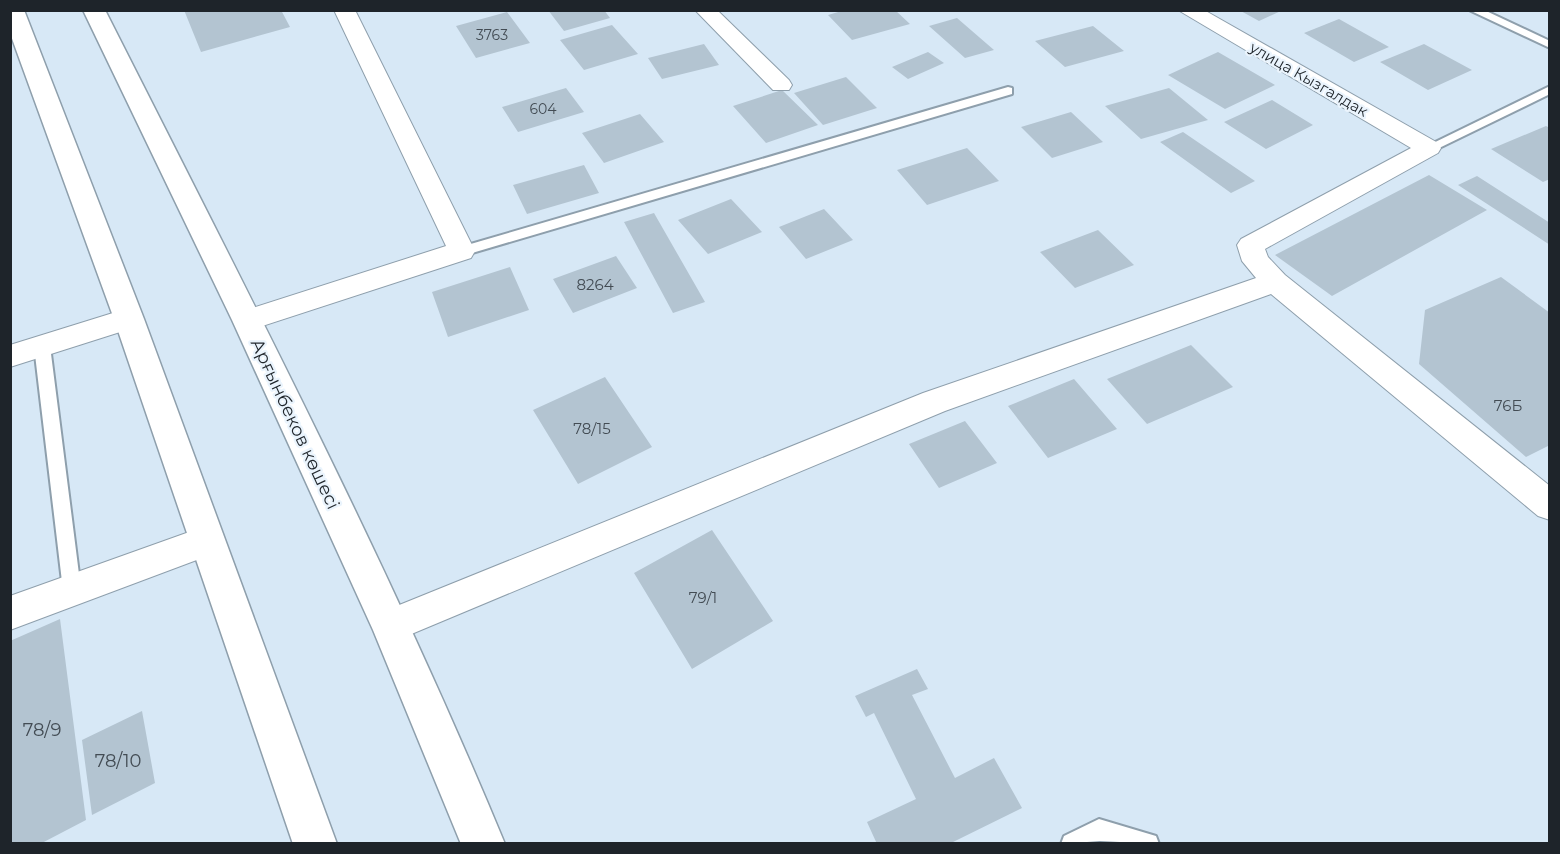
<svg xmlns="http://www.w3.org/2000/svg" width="1560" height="854" viewBox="0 0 1560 854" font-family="Montserrat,sans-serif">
<rect width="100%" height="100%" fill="#d7e8f6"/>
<path fill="#b3c4d1" d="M 184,10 L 281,10 L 290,27 L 201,52 Z
M 548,10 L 604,10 L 610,18 L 564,31 Z
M 845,10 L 895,10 L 910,24 L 852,40 L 828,15 Z
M 1239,10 L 1283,10 L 1259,21 Z
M 507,12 L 530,43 L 476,58 L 456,26 Z
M 957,18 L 994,50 L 965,58 L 929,26 Z
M 1339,19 L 1389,47 L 1354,62 L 1304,33 Z
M 612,25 L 638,54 L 584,70 L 560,40 Z
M 1093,26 L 1124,51 L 1065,67 L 1035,41 Z
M 704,44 L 719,65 L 662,79 L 648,58 Z
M 1424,44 L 1472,70 L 1428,90 L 1380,62 Z
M 928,52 L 944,63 L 908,79 L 892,67 Z
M 1218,52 L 1275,85 L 1225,109 L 1168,75 Z
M 846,77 L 877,108 L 823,125 L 794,93 Z
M 566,88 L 584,112 L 518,132 L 502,107 Z
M 1169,88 L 1208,120 L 1141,139 L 1105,106 Z
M 782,90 L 818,125 L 766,143 L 733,106 Z
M 1272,100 L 1313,125 L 1266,149 L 1224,122 Z
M 1071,112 L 1103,142 L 1052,158 L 1021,127 Z
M 640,114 L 664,142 L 604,163 L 582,133 Z
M 1546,126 L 1550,128 L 1550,179 L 1543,182 L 1491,149 Z
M 1183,132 L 1255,181 L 1231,193 L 1160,142 Z
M 967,148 L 999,181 L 927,205 L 897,170 Z
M 584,165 L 599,193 L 527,214 L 513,185 Z
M 1429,175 L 1487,210 L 1332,296 L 1275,255 Z
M 1477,176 L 1550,223 L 1550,245 L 1458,185 Z
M 731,199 L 762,232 L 708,254 L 678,220 Z
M 824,209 L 853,240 L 806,259 L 779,227 Z
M 654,213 L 705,302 L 673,313 L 624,222 Z
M 1098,230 L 1134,265 L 1075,288 L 1040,252 Z
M 616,256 L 637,288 L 573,313 L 553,279 Z
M 510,267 L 529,310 L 448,337 L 432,292 Z
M 1501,277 L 1550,313 L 1550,445 L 1526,457 L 1419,364 L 1425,310 Z
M 1191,345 L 1233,387 L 1147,424 L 1107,379 Z
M 605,377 L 652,447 L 578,484 L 533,410 Z
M 1074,379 L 1117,429 L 1048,458 L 1008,406 Z
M 965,421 L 997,463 L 939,488 L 909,444 Z
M 712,530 L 773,621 L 692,669 L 634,573 Z
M 60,619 L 86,820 L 40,844 L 10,844 L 10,641 Z
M 917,669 L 928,689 L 912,695 L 955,778 L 994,758 L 1022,808 L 949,844 L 877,844 L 867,822 L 916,799 L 874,713 L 866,717 L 855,696 Z
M 142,711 L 155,783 L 92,815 L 82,740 Z"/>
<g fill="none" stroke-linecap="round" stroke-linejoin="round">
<g stroke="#8e9fac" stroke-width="4">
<path id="lane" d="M 1469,10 L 1484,10 L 1550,41 L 1550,48 Z
M 1550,86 L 1550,94 L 1433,151 L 1425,151 L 1423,148 Z
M 1008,87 L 1012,88 L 1012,94 L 462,256 L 455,251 L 457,248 Z
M 42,340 L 50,346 L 81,590 L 79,596 L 72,599 L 65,596 L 63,590 L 34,346 Z
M 1099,819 L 1156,836 L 1159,844 L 1100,841 L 1061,844 L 1064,836 Z"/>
</g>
<g stroke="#8e9fac" stroke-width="2">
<path id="street" d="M 334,10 L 355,10 L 475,251 L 471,258 L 247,331 L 237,327 L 233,320 L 237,313 L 446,246 Z
M 695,10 L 717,10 L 789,80 L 792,85 L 789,90 L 773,90 Z
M 1178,10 L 1204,10 L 1438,143 L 1441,148 L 1438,153 L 1265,249 L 1268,257 L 1285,275 L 1550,486 L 1550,520 L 1538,516 L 1271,294 L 945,411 L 390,643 L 377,638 L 372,626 L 377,614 L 923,393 L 1256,278 L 1242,261 L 1237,245 L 1241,239 L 1411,148 Z
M 129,308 L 139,312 L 143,319 L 139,326 L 10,367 L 10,345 Z
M 206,526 L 218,530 L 223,541 L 218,552 L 10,630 L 10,596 Z"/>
</g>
<g stroke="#8e9fac" stroke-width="3">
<path id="primary" d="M 10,10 L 24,10 L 144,319 L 337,844 L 293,844 L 114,319 L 10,33 Z
M 83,10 L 105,10 C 244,285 387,559 505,844 L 461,844 L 373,630 L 232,320 Z"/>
</g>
<use href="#lane" fill="#fff" fill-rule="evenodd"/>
<use href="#street" fill="#fff" fill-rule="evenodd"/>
<use href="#primary" fill="#fff" fill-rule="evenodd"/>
</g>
<g text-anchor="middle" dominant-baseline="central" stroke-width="4.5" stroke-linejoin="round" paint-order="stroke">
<g font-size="14" fill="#434c54">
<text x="492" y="35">3763</text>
<text x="543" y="109">604</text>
</g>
<g font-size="15" fill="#1e242a" stroke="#eaf4fd">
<text transform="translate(1309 79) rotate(30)">улица Кызгалдак</text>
</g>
<g font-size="15" fill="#434c54">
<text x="595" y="284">8264</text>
<text x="1508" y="405">76Б</text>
<text x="592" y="428">78/15</text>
<text x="703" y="597">79/1</text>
</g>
<g font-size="18" fill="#1e242a" stroke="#eaf4fd">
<text transform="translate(295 424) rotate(65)">Арғынбеков көшесі</text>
</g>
<g font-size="18" fill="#434c54">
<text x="42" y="730">78/9</text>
<text x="118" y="761">78/10</text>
</g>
</g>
<rect width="1560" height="854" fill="none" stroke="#1e242a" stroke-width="24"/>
</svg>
